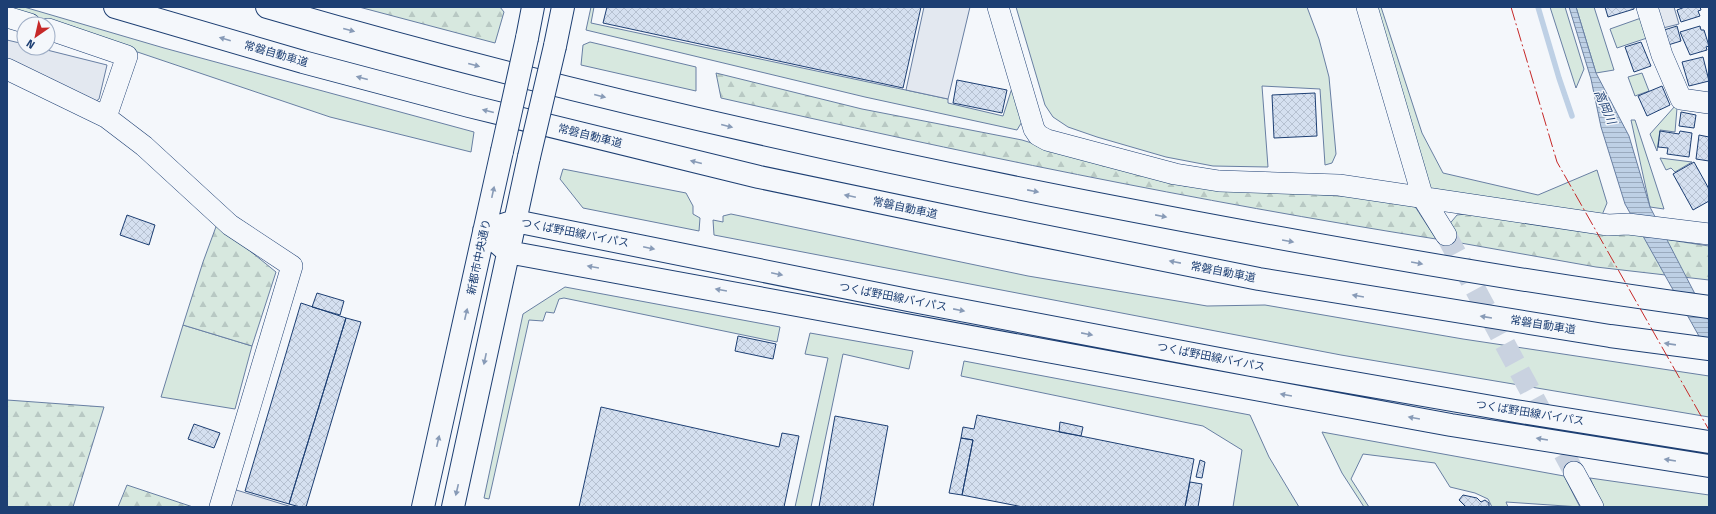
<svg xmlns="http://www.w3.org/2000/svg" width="1716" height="514" viewBox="0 0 1716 514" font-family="'Fira Sans','Noto Sans JP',sans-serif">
<defs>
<pattern id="forest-firs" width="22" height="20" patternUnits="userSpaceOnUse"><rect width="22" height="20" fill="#d7e8df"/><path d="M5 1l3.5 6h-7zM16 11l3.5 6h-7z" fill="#b8c8c3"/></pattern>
<pattern id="water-rules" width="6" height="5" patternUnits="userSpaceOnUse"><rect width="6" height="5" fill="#bed0e5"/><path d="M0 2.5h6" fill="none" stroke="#9aaabe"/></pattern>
<pattern id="building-cross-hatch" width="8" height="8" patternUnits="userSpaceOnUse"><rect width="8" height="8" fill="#d5e0f0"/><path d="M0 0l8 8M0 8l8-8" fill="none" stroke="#b6c1d1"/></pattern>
</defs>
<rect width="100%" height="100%" fill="#f4f7fb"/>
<path fill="#d7e8df" stroke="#687fa3" d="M 7,7 L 24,7 L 164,48 L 474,132 L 471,152 L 330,117 L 93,37 L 7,10 Z
M 591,7 L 594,7 L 591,23 L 948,99 L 948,103 L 1003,116 L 1012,88 L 1023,120 L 1017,130 L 865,97 L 586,30 Z
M 1016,7 L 1307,7 L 1319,39 L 1329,77 L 1336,154 L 1332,163 L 1325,165 L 1320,89 L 1262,86 L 1268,167 L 1213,166 L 1166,157 L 1097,137 L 1068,127 L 1053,117 L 1045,105 Z
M 1373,7 L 1381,7 L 1422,133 L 1443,173 L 1538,195 L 1597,170 L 1607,203 L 1602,215 L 1428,190 Z
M 1550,7 L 1565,7 L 1584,69 L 1576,88 Z
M 1576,7 L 1594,7 L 1614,70 L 1596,73 Z
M 1641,18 L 1647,38 L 1617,48 L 1610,29 Z
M 590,42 L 696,67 L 696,91 L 581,65 L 583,45 Z
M 1642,73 L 1649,91 L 1635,96 L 1628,77 Z
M 1675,106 L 1677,108 L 1675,132 L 1660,130 L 1657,151 L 1650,134 Z
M 1631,120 L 1635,120 L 1664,209 L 1650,207 Z
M 1660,158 L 1692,162 L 1675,172 L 1671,168 L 1666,170 Z
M 563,169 L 686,193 L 693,206 L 693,214 L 700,218 L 699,231 L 583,208 L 560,179 Z
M 731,214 L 1028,276 L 1207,306 L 1265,305 L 1463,339 L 1709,376 L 1709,417 L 1341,355 L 714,235 L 713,220 L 723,222 L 723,216 Z
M 565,287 L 780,327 L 777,342 L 564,298 L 559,299 L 554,313 L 546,312 L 543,321 L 529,320 L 489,499 L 484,498 L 523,314 Z
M 183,325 L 252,346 L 235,409 L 161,397 Z
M 810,333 L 913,351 L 909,369 L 843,354 L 811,507 L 795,507 L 828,358 L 805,354 Z
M 964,361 L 1250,415 L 1269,457 L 1299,507 L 1233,507 L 1242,450 L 1203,426 L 961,376 Z
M 1322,432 L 1564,476 L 1580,507 L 1506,502 L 1508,507 L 1492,507 L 1488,499 L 1475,493 L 1450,487 L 1435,463 L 1363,454 L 1351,479 L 1369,507 L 1364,507 L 1342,473 Z
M 1590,478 L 1709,495 L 1709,507 L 1603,507 Z"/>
<path fill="url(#forest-firs)" stroke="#687fa3" d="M 359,7 L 500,7 L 504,12 L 495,43 Z
M 716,73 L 862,109 L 1022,140 L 1113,168 L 1185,186 L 1407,200 L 1416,208 L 1436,239 C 1196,201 958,152 721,98 Z
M 1474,213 L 1637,235 L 1709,246 L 1709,280 L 1596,267 L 1455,242 L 1447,227 L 1457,215 Z
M 217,224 L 276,272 L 252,346 L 183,325 L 203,262 Z
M 7,400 L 104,407 L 73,507 L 7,507 Z
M 127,485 L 193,507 L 118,507 Z"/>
<path fill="#e3e8f0" stroke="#687fa3" d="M 924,7 L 970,7 L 948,99 L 906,90 Z
M 1656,7 L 1674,7 L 1679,24 L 1663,28 Z
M 7,40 L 24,44 L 24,48 L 39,48 L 107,65 L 99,99 L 92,104 L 73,91 L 7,59 Z
M 233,489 L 292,507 L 228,507 Z"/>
<path fill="url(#water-rules)" stroke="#687fa3" d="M 1569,7 L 1576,7 L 1596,73 L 1629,136 L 1650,207 L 1709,321 L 1709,354 L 1625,204 L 1601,127 L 1591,79 Z"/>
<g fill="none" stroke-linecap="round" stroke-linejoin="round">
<path stroke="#bed0e5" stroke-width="5.5" d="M 1538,7 L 1559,78 L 1572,116"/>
</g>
<path fill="url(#building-cross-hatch)" stroke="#1d3f73" d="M 607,7 L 921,7 L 903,88 L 603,23 Z
M 1605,7 L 1634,7 L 1634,9 L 1608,17 Z
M 1685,7 L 1700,7 L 1701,10 L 1698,11 L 1700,16 L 1681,22 L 1677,10 Z
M 1677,26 L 1681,41 L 1668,45 L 1664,30 Z
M 1700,26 L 1701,30 L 1704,30 L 1709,46 L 1706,47 L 1707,50 L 1690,55 L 1680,32 Z
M 1641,42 L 1651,66 L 1634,72 L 1625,47 Z
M 1703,57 L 1709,81 L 1689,86 L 1682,62 Z
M 957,80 L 1007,90 L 1002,113 L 953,103 Z
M 1662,86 L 1670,105 L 1647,116 L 1638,96 Z
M 1315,93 L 1317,136 L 1274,138 L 1272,95 Z
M 1681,112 L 1696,115 L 1694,128 L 1679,126 Z
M 1660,131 L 1679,134 L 1680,131 L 1692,133 L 1689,157 L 1667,154 L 1668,148 L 1658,147 Z
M 1699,135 L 1709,137 L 1709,161 L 1696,159 Z
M 1694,162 L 1709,189 L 1709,201 L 1693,210 L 1673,174 Z
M 127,215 L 155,225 L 149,245 L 120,235 Z
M 317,293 L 344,301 L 340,315 L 312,307 Z
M 301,303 L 346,318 L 289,504 L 245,491 Z
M 346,318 L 361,322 L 306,507 L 300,507 L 289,504 Z
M 738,336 L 776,344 L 773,359 L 735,351 Z
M 601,407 L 779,447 L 782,433 L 799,436 L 784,507 L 579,507 Z
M 977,415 L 1194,459 L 1185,507 L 1023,507 L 962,495 L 973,440 L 961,438 L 963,427 L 974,429 Z
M 835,416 L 888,426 L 873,507 L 819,507 Z
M 1060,422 L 1083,427 L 1081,436 L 1059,432 Z
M 194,424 L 220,433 L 214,448 L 188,439 Z
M 961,438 L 973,440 L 962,495 L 949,493 Z
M 1200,460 L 1205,462 L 1202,478 L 1196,477 Z
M 1190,482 L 1202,484 L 1198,507 L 1185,507 Z
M 1463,495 L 1477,498 L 1481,502 L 1485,500 L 1489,503 L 1489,507 L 1466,507 L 1459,500 Z"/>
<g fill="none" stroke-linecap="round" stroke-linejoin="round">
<path stroke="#c9d2e0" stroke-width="21" stroke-dasharray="21 10" stroke-linecap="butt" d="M 1446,235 L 1574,472"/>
<g stroke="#1d3f73" stroke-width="22">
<path id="minor" d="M 998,7 L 1034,129 L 1038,135 L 1047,140 L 1175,174 L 1219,181 L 1339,185 L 1608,225 L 1628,224 L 1709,234
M 1367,7 L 1423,198 L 1446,235
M 1647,7 L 1662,55 L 1681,99 L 1709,103
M 7,17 L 30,24
M 48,29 L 127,56 L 106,117 L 144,146 L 230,225 L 292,266 L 220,507
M 7,69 L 106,117
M 1574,472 L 1593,507"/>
</g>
<g stroke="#1d3f73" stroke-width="24">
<path id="major" d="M 527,38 L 533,7
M 555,46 L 563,7
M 484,231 L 508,252 L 1451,425 L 1709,466
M 484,231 L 515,221 L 913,301 L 1251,365 L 1515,411 L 1709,442
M 423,507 L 502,151
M 453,507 L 529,157"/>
</g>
<g stroke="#1d3f73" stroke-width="24">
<path id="highway" d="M 115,7 L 303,62 L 469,106 L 759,177 L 984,224 L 1259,279 L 1610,336 L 1709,349
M 267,7 C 537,86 812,148 1088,202 C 1294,242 1501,279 1709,307"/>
</g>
<use href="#minor" stroke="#f4f7fb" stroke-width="21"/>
<use href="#major" stroke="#f4f7fb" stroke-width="22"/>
<use href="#highway" stroke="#f4f7fb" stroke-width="22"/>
<g stroke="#1d3f73" stroke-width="24" stroke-linecap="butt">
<path id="major-bridge" d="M 502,151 L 527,38
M 529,157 L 555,46"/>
</g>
<use href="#major-bridge" stroke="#f4f7fb" stroke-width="22"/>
<path stroke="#c62828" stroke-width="1" stroke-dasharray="14 3 2 3" stroke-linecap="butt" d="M 1511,7 L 1557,162 L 1709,430"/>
</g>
<defs><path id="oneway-solid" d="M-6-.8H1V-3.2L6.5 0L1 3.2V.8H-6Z"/></defs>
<g fill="#889bb7">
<use href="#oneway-solid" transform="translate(349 30) rotate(15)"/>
<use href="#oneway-solid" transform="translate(225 39) rotate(-164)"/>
<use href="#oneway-solid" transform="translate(474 65) rotate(15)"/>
<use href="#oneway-solid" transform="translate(362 78) rotate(-165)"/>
<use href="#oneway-solid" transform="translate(600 96) rotate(14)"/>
<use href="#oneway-solid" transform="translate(488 111) rotate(-166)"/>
<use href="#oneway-solid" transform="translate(727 126) rotate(14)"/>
<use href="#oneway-solid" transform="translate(696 162) rotate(-166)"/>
<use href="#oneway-solid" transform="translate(1033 191) rotate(11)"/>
<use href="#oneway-solid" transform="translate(493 192) rotate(-78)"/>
<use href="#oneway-solid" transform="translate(850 196) rotate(-168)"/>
<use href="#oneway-solid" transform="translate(1161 216) rotate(11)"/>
<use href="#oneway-solid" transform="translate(1288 241) rotate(10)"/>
<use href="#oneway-solid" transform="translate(649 248) rotate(12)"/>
<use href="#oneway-solid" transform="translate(1175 262) rotate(-169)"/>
<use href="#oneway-solid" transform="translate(1417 263) rotate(10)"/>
<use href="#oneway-solid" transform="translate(593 267) rotate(-170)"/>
<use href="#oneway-solid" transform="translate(777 274) rotate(12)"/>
<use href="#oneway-solid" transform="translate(721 290) rotate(-170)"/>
<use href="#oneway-solid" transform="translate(1358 296) rotate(-170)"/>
<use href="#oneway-solid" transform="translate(959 310) rotate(11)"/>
<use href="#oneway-solid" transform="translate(466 314) rotate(-77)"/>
<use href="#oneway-solid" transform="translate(1486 317) rotate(-171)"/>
<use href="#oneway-solid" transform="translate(1087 334) rotate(11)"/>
<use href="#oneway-solid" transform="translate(1670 344) rotate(-172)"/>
<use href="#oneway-solid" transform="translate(485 359) rotate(102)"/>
<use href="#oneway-solid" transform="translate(1286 395) rotate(-170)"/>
<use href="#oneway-solid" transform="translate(1414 418) rotate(-170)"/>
<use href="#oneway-solid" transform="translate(1542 439) rotate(-171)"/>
<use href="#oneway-solid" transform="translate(438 441) rotate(-77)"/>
<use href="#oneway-solid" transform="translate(1670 460) rotate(-171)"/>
<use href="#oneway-solid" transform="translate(457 490) rotate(103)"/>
</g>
<g text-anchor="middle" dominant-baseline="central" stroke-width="3" stroke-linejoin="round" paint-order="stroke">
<g font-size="11" fill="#1d3f73" stroke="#f4f7fb">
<text transform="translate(276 54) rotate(16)">常磐自動車道</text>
<text transform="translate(590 136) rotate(14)">常磐自動車道</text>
<text transform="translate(905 208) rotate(12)">常磐自動車道</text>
<text transform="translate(575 233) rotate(11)">つくば野田線バイパス</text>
<text transform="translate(479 257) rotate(-78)">新都市中央通り</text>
<text transform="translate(1223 272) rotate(11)">常磐自動車道</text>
<text transform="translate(893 297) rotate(11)">つくば野田線バイパス</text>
<text transform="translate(1543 325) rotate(9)">常磐自動車道</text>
<text transform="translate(1211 357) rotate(11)">つくば野田線バイパス</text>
<text transform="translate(1530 413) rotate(9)">つくば野田線バイパス</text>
</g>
<g font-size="12" font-style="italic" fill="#1d3f73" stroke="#f4f7fb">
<text transform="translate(1605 107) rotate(67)">高岡川</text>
</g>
</g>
<rect width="1716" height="514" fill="none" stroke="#1d3f73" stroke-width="16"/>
<g transform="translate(36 36) rotate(214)"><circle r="19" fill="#f4f7fb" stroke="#9eadc5"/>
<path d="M0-3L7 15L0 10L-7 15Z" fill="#c62828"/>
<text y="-6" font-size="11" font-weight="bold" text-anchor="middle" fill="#1d3f73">N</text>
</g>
</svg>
